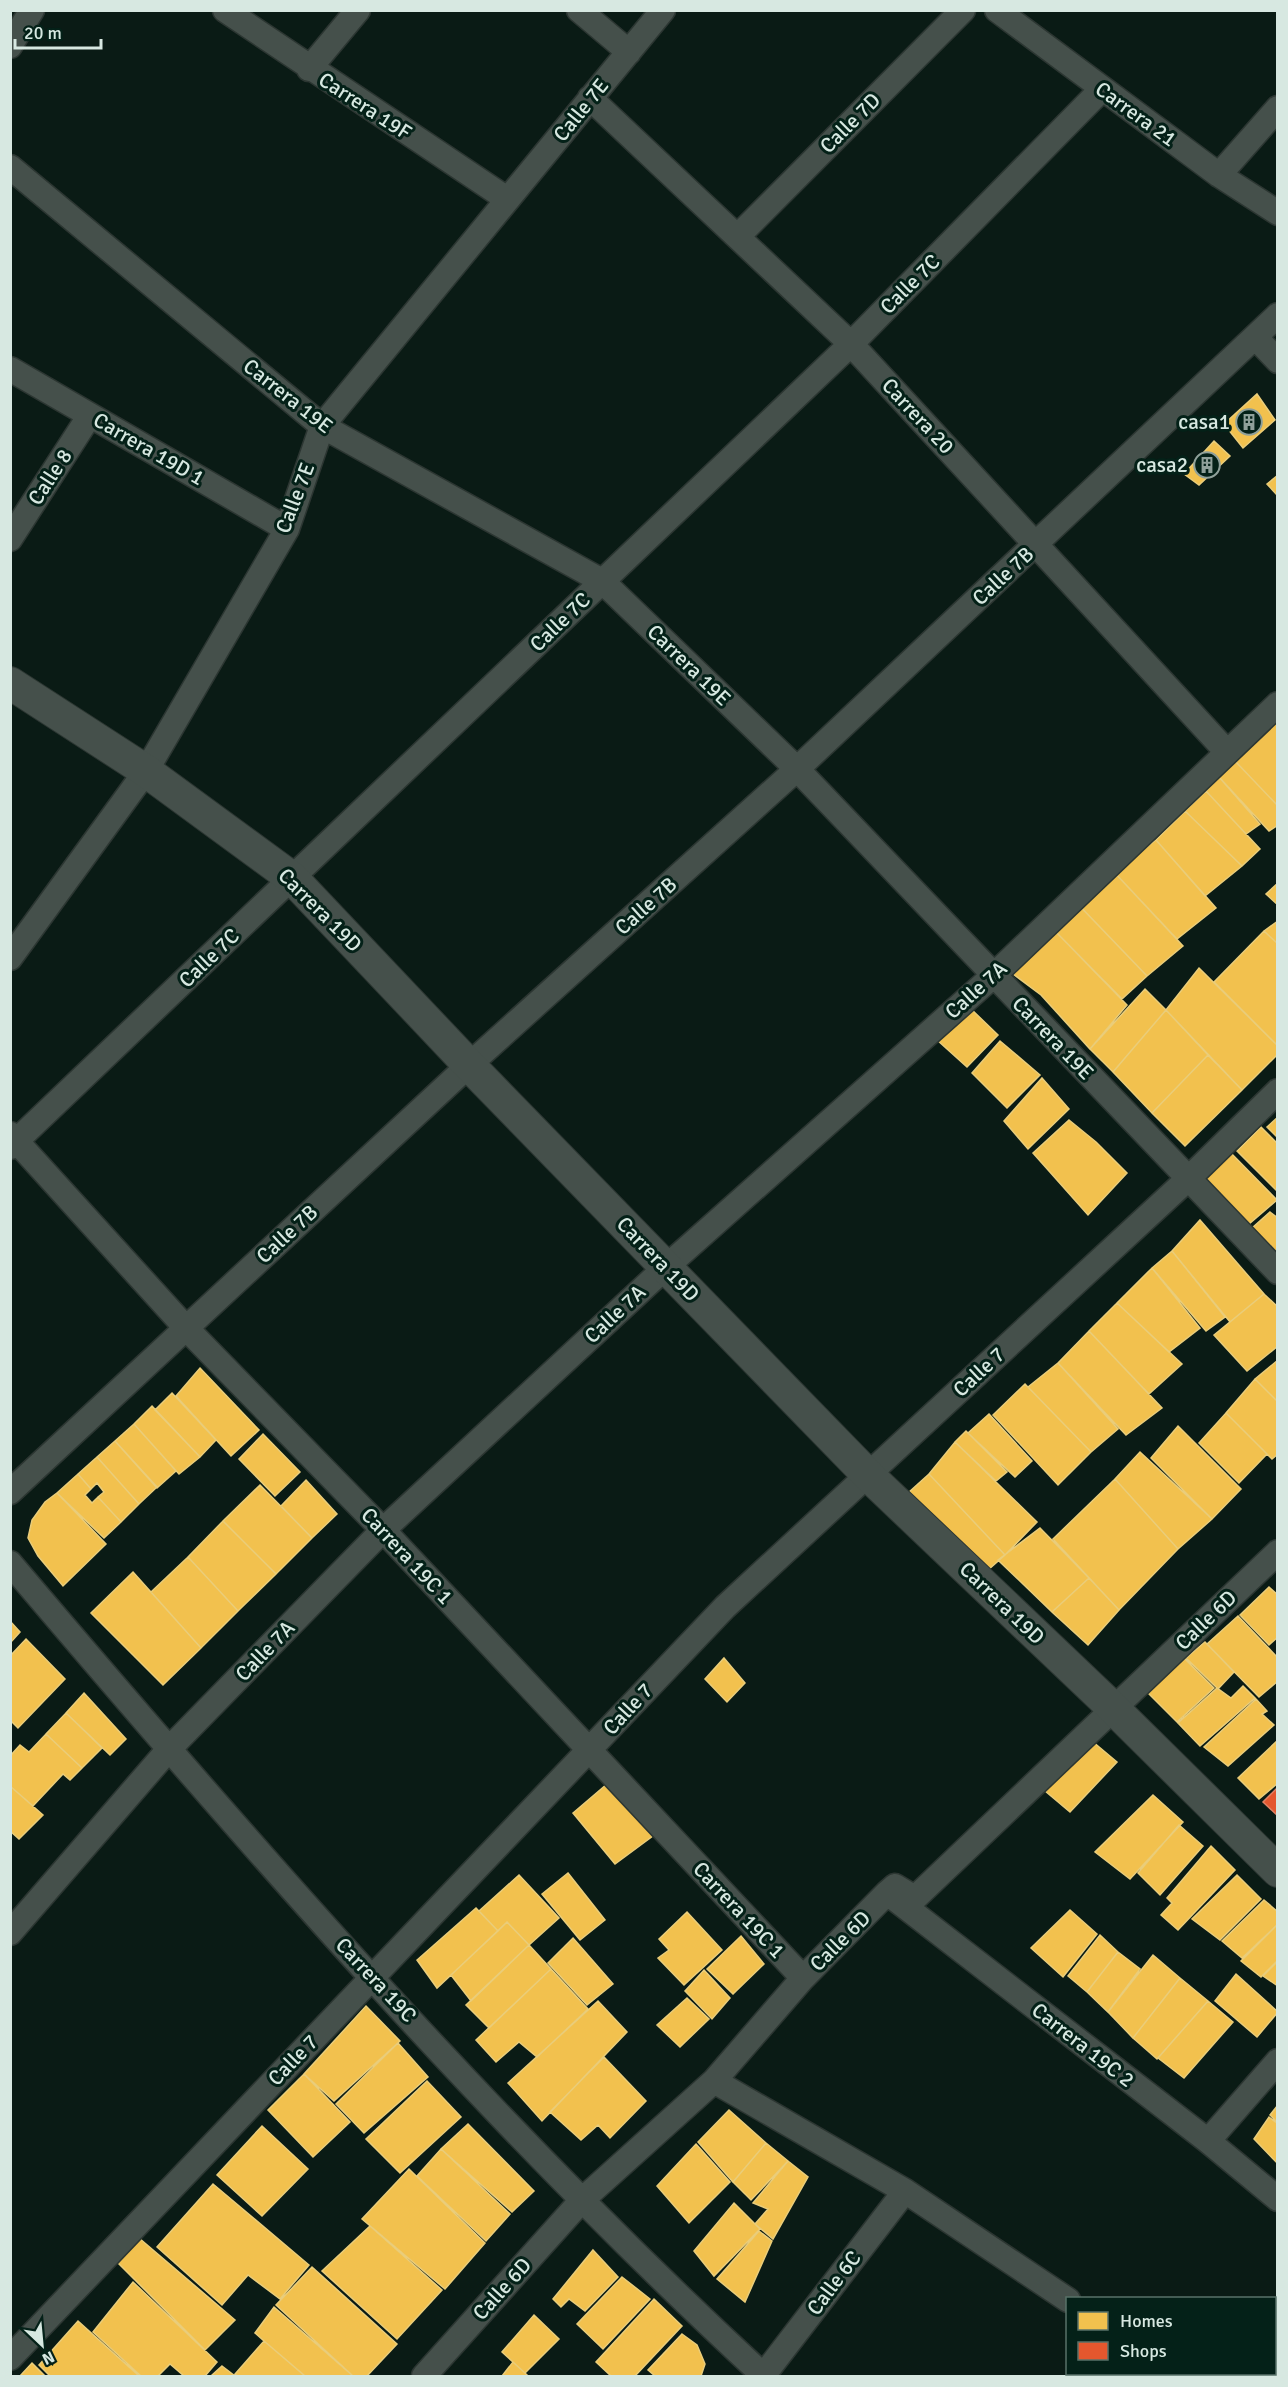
<svg xmlns="http://www.w3.org/2000/svg" width="1288" height="2387" viewBox="0 0 1288 2387" font-family="Signika,sans-serif">
<rect width="100%" height="100%" fill="#0a1b15"/>
<path fill="#f2c14e" stroke="#eacd7a" stroke-width="1.5" d="M 1257,394 L 1275,420 L 1243,448 L 1224,424 Z
M 1214,441 L 1230,456 L 1199,485 L 1184,474 Z
M 1278,475 L 1278,496 L 1267,484 Z
M 1278,719 L 1278,806 L 1235,761 Z
M 1235,761 L 1278,806 L 1278,825 L 1269,831 L 1219,777 Z
M 1219,777 L 1260,824 L 1246,834 L 1206,791 Z
M 1206,791 L 1260,849 L 1242,866 L 1185,811 Z
M 1185,811 L 1242,866 L 1205,896 L 1156,840 Z
M 1156,840 L 1216,908 L 1177,939 L 1114,872 Z
M 1114,872 L 1183,946 L 1147,976 L 1074,900 Z
M 1278,883 L 1278,905 L 1266,894 Z
M 1074,900 L 1147,976 L 1122,999 L 1055,931 Z
M 1278,921 L 1278,944 L 1264,931 Z
M 1055,931 L 1127,1005 L 1090,1049 L 1041,995 L 1013,974 Z
M 1264,931 L 1278,944 L 1278,1046 L 1214,982 Z
M 1199,968 L 1278,1046 L 1278,1054 L 1242,1090 L 1166,1010 Z
M 1145,989 L 1166,1010 L 1113,1072 L 1090,1049 Z
M 970,1008 L 998,1035 L 967,1067 L 936,1039 Z
M 1166,1010 L 1208,1055 L 1152,1113 L 1113,1072 Z
M 1000,1041 L 1040,1075 L 1007,1108 L 972,1073 Z
M 1208,1055 L 1242,1090 L 1185,1146 L 1152,1113 Z
M 1042,1078 L 1069,1109 L 1028,1149 L 1004,1121 Z
M 1278,1117 L 1278,1138 L 1267,1127 Z
M 1069,1120 L 1096,1142 L 1127,1173 L 1088,1215 L 1033,1153 Z
M 1261,1127 L 1278,1144 L 1278,1192 L 1237,1151 Z
M 1227,1149 L 1277,1200 L 1249,1224 L 1200,1174 Z
M 1270,1212 L 1278,1218 L 1278,1253 L 1252,1228 Z
M 1200,1220 L 1264,1294 L 1230,1322 L 1172,1251 Z
M 1172,1251 L 1225,1317 L 1206,1331 L 1152,1268 Z
M 1152,1268 L 1200,1328 L 1169,1352 L 1117,1303 Z
M 1264,1294 L 1278,1307 L 1278,1346 L 1247,1371 L 1214,1335 Z
M 1117,1303 L 1182,1364 L 1149,1394 L 1089,1331 Z
M 1089,1331 L 1162,1408 L 1126,1435 L 1058,1363 Z
M 1278,1360 L 1278,1402 L 1255,1379 Z
M 1058,1363 L 1118,1429 L 1091,1452 L 1028,1387 Z
M 200,1368 L 259,1430 L 231,1456 L 176,1396 Z
M 1255,1379 L 1278,1402 L 1278,1454 L 1272,1459 L 1226,1413 Z
M 1025,1384 L 1091,1452 L 1058,1485 L 993,1415 Z
M 172,1393 L 216,1440 L 200,1457 L 155,1410 Z
M 152,1406 L 200,1457 L 179,1474 L 134,1424 Z
M 1226,1413 L 1267,1454 L 1239,1483 L 1199,1443 Z
M 989,1414 L 1032,1461 L 1015,1477 L 968,1433 Z
M 134,1424 L 176,1471 L 157,1488 L 115,1441 Z
M 1178,1426 L 1241,1489 L 1212,1519 L 1151,1458 Z
M 966,1431 L 1007,1472 L 996,1481 L 955,1442 Z
M 263,1434 L 300,1472 L 275,1496 L 239,1459 Z
M 115,1441 L 157,1487 L 139,1504 L 97,1457 Z
M 955,1442 L 1037,1522 L 1005,1555 L 929,1474 Z
M 1140,1452 L 1212,1519 L 1178,1549 L 1115,1479 Z
M 97,1457 L 139,1504 L 121,1522 L 98,1497 L 104,1492 L 97,1483 L 91,1489 L 78,1474 Z
M 78,1474 L 91,1489 L 85,1495 L 92,1503 L 98,1497 L 121,1522 L 104,1538 L 57,1493 Z
M 929,1474 L 1005,1555 L 988,1570 L 908,1493 Z
M 1115,1479 L 1178,1549 L 1119,1610 L 1053,1539 Z
M 306,1480 L 337,1514 L 312,1538 L 281,1506 Z
M 260,1485 L 312,1538 L 276,1574 L 223,1521 Z
M 57,1493 L 106,1544 L 63,1586 L 38,1556 L 28,1538 L 32,1520 L 45,1502 Z
M 223,1521 L 276,1574 L 238,1611 L 188,1557 Z
M 1040,1528 L 1089,1578 L 1052,1612 L 998,1560 Z
M 188,1557 L 238,1611 L 201,1648 L 151,1592 Z
M 133,1572 L 201,1648 L 163,1685 L 91,1613 Z
M 1089,1578 L 1119,1610 L 1088,1645 L 1052,1612 Z
M 1269,1587 L 1278,1595 L 1278,1637 L 1269,1645 L 1240,1615 Z
M 1238,1616 L 1278,1658 L 1278,1681 L 1259,1697 L 1207,1644 Z
M 10,1621 L 20,1632 L 10,1643 Z
M 26,1639 L 65,1679 L 18,1728 L 10,1720 L 10,1656 Z
M 1205,1642 L 1234,1672 L 1218,1689 L 1186,1658 Z
M 1180,1654 L 1214,1688 L 1177,1722 L 1147,1692 Z
M 724,1658 L 745,1683 L 727,1702 L 705,1679 Z
M 1243,1686 L 1255,1698 L 1200,1746 L 1178,1723 L 1217,1688 L 1231,1698 Z
M 84,1693 L 126,1739 L 110,1755 L 66,1713 Z
M 1256,1699 L 1267,1711 L 1262,1714 L 1274,1725 L 1228,1766 L 1204,1747 Z
M 66,1713 L 102,1748 L 82,1768 L 46,1734 Z
M 46,1734 L 82,1768 L 70,1780 L 63,1774 L 33,1806 L 10,1786 L 10,1756 L 20,1745 L 29,1752 Z
M 1278,1740 L 1278,1783 L 1259,1799 L 1238,1778 Z
M 1092,1741 L 1117,1762 L 1070,1812 L 1038,1785 Z
M 607,1784 L 653,1836 L 615,1864 L 573,1813 Z
M 10,1786 L 43,1815 L 19,1839 L 10,1831 Z
M 1153,1795 L 1183,1822 L 1130,1879 L 1095,1852 Z
M 1179,1825 L 1203,1846 L 1160,1895 L 1138,1873 Z
M 1211,1846 L 1235,1870 L 1178,1930 L 1161,1915 L 1172,1903 L 1167,1898 Z
M 568,1873 L 605,1920 L 580,1940 L 542,1894 Z
M 519,1875 L 559,1918 L 529,1945 L 507,1922 L 498,1931 L 479,1911 Z
M 1237,1875 L 1261,1899 L 1220,1940 L 1192,1919 Z
M 1264,1900 L 1278,1912 L 1278,1924 L 1242,1958 L 1222,1941 Z
M 476,1908 L 498,1931 L 437,1988 L 417,1960 Z
M 1070,1910 L 1097,1934 L 1063,1977 L 1031,1948 Z
M 687,1912 L 722,1950 L 684,1985 L 658,1958 L 669,1950 L 659,1939 Z
M 507,1922 L 529,1945 L 471,2001 L 451,1975 Z
M 1278,1924 L 1278,1960 L 1261,1977 L 1241,1961 Z
M 1100,1935 L 1118,1952 L 1087,1992 L 1068,1976 Z
M 741,1936 L 764,1964 L 733,1994 L 707,1969 Z
M 573,1938 L 613,1984 L 587,2005 L 548,1963 Z
M 529,1945 L 551,1969 L 489,2028 L 466,2005 Z
M 1118,1952 L 1140,1969 L 1108,2012 L 1087,1992 Z
M 1153,1955 L 1180,1978 L 1133,2038 L 1108,2012 Z
M 1278,1961 L 1278,1986 L 1263,1976 Z
M 551,1969 L 588,2009 L 537,2057 L 519,2042 L 496,2062 L 476,2040 Z
M 704,1970 L 730,1998 L 712,2019 L 685,1991 Z
M 1236,1974 L 1278,2012 L 1257,2037 L 1215,2001 Z
M 1180,1978 L 1208,2001 L 1157,2059 L 1133,2038 Z
M 687,1998 L 709,2019 L 680,2047 L 657,2025 Z
M 598,2001 L 627,2032 L 542,2121 L 508,2083 Z
M 1208,2001 L 1233,2022 L 1184,2078 L 1158,2058 Z
M 366,2006 L 400,2041 L 334,2101 L 304,2074 Z
M 398,2043 L 428,2077 L 364,2133 L 336,2104 Z
M 604,2057 L 646,2101 L 610,2138 L 598,2125 L 581,2140 L 550,2112 Z
M 304,2074 L 350,2122 L 313,2157 L 268,2110 Z
M 427,2081 L 461,2117 L 400,2173 L 366,2139 Z
M 1278,2105 L 1278,2123 L 1270,2115 Z
M 729,2110 L 766,2143 L 733,2182 L 698,2142 Z
M 1269,2117 L 1278,2124 L 1278,2164 L 1254,2139 Z
M 468,2124 L 534,2191 L 512,2212 L 441,2149 Z
M 262,2126 L 308,2169 L 262,2216 L 217,2175 Z
M 766,2143 L 788,2161 L 751,2200 L 733,2182 Z
M 696,2144 L 730,2182 L 689,2223 L 657,2186 Z
M 441,2149 L 510,2214 L 486,2241 L 417,2176 Z
M 788,2161 L 808,2177 L 773,2239 L 755,2224 L 768,2209 L 753,2203 Z
M 409,2169 L 485,2243 L 445,2289 L 362,2219 Z
M 213,2184 L 309,2265 L 280,2299 L 248,2275 L 222,2305 L 157,2247 Z
M 734,2203 L 760,2229 L 714,2276 L 694,2251 Z
M 370,2226 L 442,2290 L 397,2339 L 322,2271 Z
M 759,2231 L 772,2241 L 745,2302 L 717,2279 Z
M 139,2238 L 235,2320 L 205,2350 L 117,2262 Z
M 593,2250 L 618,2277 L 585,2311 L 569,2299 L 561,2307 L 553,2299 Z
M 312,2267 L 397,2344 L 367,2376 L 353,2376 L 276,2305 Z
M 622,2277 L 650,2299 L 603,2349 L 577,2324 Z
M 133,2282 L 217,2362 L 205,2376 L 184,2376 L 170,2364 L 158,2376 L 141,2376 L 93,2332 Z
M 654,2299 L 682,2326 L 635,2376 L 611,2376 L 596,2362 Z
M 274,2307 L 338,2363 L 353,2376 L 305,2376 L 264,2341 L 255,2333 Z
M 534,2315 L 559,2339 L 525,2373 L 502,2352 Z
M 78,2321 L 139,2376 L 50,2376 L 39,2365 Z
M 682,2334 L 697,2345 L 705,2364 L 701,2376 L 655,2376 L 648,2370 Z
M 264,2341 L 305,2376 L 238,2376 L 235,2374 Z
M 513,2362 L 525,2373 L 528,2376 L 502,2376 Z
M 32,2363 L 45,2376 L 20,2376 Z
M 222,2366 L 235,2376 L 211,2376 Z"/>
<path fill="#e4572e" stroke="#e08264" stroke-width="1.5" d="M 1278,1787 L 1278,1816 L 1263,1802 Z"/>
<g fill="none" stroke-linecap="round" stroke-linejoin="round">
<g stroke="#2c3632" stroke-width="27">
<path id="minor" d="M 225,10 L 507,199
M 579,10 L 629,52
M 997,10 L 1219,175 L 1278,213
M 10,46 L 32,10
M 309,69 L 358,10
M 590,98 L 851,344 L 1227,752
M 10,167 L 322,426 L 602,581 L 797,769 L 1278,1272
M 1219,175 L 1278,108
M 738,236 L 963,10
M 1255,337 L 1278,361
M 10,369 L 287,529
M 10,539 L 90,415
M 10,958 L 146,771 L 287,529 L 322,426 L 663,10
M 10,1134 L 186,1328 L 383,1530 L 803,1978
M 10,1147 L 851,344 L 1102,89
M 10,1492 L 469,1065 L 797,769 L 1278,315
M 10,1563 C 249,1845 493,2126 764,2376
M 890,1895 L 1208,2141 L 1278,2199
M 10,1933 L 169,1749 L 383,1530 L 666,1267 L 993,976 L 1278,704
M 714,2081 L 905,2191 L 1068,2300
M 1208,2141 L 1278,2061
M 10,2358 L 725,1607 L 1189,1178 L 1278,1091
M 1177,2374 L 1181,2376
M 424,2376 L 582,2200 L 714,2081 L 803,1978 L 887,1893 L 895,1886 L 915,1898 L 1278,1552
M 763,2376 L 905,2191"/>
</g>
<g stroke="#2c3632" stroke-width="34">
<path id="tertiary" d="M 10,683 L 146,771 L 292,878 L 469,1065 L 868,1475 L 1114,1709 L 1278,1871"/>
</g>
<use href="#minor" stroke="#45504b" stroke-width="24"/>
<use href="#tertiary" stroke="#45504b" stroke-width="32"/>
</g>
<defs>
<g id="building-ring" transform="scale(1.35)"><circle r="9.5" fill="#042118" stroke="#8fa09a" stroke-width="1.5"/><path d="M-4-6H4V6H1V3H-1V6H-4ZM-2.5-4.3h1.7v1.8h-1.7ZM.8-4.3h1.7v1.8H.8ZM-2.5-1h1.7V.8h-1.7ZM.8-1h1.7V.8H.8Z" fill="#8fa09a"/></g>
</defs>
<g fill-rule="evenodd">
<use href="#building-ring" x="1249" y="422"/>
<use href="#building-ring" x="1207" y="465"/>
</g>
<g text-anchor="middle" dominant-baseline="central" stroke-width="6" stroke-linejoin="round" paint-order="stroke">
<g font-size="21" fill="#d7e8e1" stroke="#042118">
<text transform="translate(365 106) rotate(33)">Carrera 19F</text>
<text transform="translate(581 110) rotate(-51)">Calle 7E</text>
<text transform="translate(1136 114) rotate(36)">Carrera 21</text>
<text transform="translate(850 123) rotate(-45)">Calle 7D</text>
<text transform="translate(910 284) rotate(-45)">Calle 7C</text>
<text transform="translate(288 396) rotate(38)">Carrera 19E</text>
<text transform="translate(918 416) rotate(47)">Carrera 20</text>
<text transform="translate(149 449) rotate(30)">Carrera 19D 1</text>
<text transform="translate(50 477) rotate(-57)">Calle 8</text>
<text transform="translate(295 498) rotate(-69)">Calle 7E</text>
<text transform="translate(1003 576) rotate(-43)">Calle 7B</text>
<text transform="translate(560 622) rotate(-44)">Calle 7C</text>
<text transform="translate(689 665) rotate(44)">Carrera 19E</text>
<text transform="translate(646 906) rotate(-42)">Calle 7B</text>
<text transform="translate(320 910) rotate(45)">Carrera 19D</text>
<text transform="translate(209 958) rotate(-44)">Calle 7C</text>
<text transform="translate(976 990) rotate(-42)">Calle 7A</text>
<text transform="translate(1053 1038) rotate(46)">Carrera 19E</text>
<text transform="translate(287 1234) rotate(-43)">Calle 7B</text>
<text transform="translate(658 1259) rotate(46)">Carrera 19D</text>
<text transform="translate(615 1314) rotate(-43)">Calle 7A</text>
<text transform="translate(979 1372) rotate(-43)">Calle 7</text>
<text transform="translate(407 1556) rotate(47)">Carrera 19C 1</text>
<text transform="translate(1002 1603) rotate(44)">Carrera 19D</text>
<text transform="translate(1206 1620) rotate(-44)">Calle 6D</text>
<text transform="translate(265 1651) rotate(-46)">Calle 7A</text>
<text transform="translate(628 1709) rotate(-47)">Calle 7</text>
<text transform="translate(739 1910) rotate(47)">Carrera 19C 1</text>
<text transform="translate(840 1941) rotate(-45)">Calle 6D</text>
<text transform="translate(376 1980) rotate(47)">Carrera 19C</text>
<text transform="translate(1083 2045) rotate(38)">Carrera 19C 2</text>
<text transform="translate(293 2060) rotate(-46)">Calle 7</text>
<text transform="translate(834 2283) rotate(-53)">Calle 6C</text>
<text transform="translate(502 2289) rotate(-48)">Calle 6D</text>
</g>
<g font-size="21" fill="#d7e8e1" stroke="#042118" text-anchor="end">
<text x="1230" y="422">casa1</text>
<text x="1188" y="465">casa2</text>
</g>
</g>
<rect width="1288" height="2387" fill="none" stroke="#d7e8e1" stroke-width="24"/>
<rect x="1066" y="2297" width="210" height="78" fill="#042118" stroke="#587168" stroke-width="1.5"/>
<rect x="1078" y="2312" width="30" height="18" fill="#f2c14e" stroke="#587168" stroke-width="1.5"/>
<text x="1120" y="2327" font-size="18" fill="#d7e8e1">Homes</text>
<rect x="1078" y="2342" width="30" height="18" fill="#e4572e" stroke="#587168" stroke-width="1.5"/>
<text x="1120" y="2357" font-size="18" fill="#d7e8e1">Shops</text>
<g transform="translate(42 2345) rotate(154)" stroke="#042118" stroke-width="4.5" paint-order="stroke">
<path d="M0-4.5L10 22L0 15L-10 22Z" fill="#d7e8e1"/>
<text y="-9" font-size="16" font-weight="bold" text-anchor="middle" fill="#d7e8e1">N</text>
</g>
<path d="M15 39v9h86v-9" fill="none" stroke="#d7e8e1" stroke-width="3"/>
<text x="24" y="39" font-size="18" fill="#d7e8e1" stroke="#042118" stroke-width="4.5" paint-order="stroke">20 m</text>
</svg>
